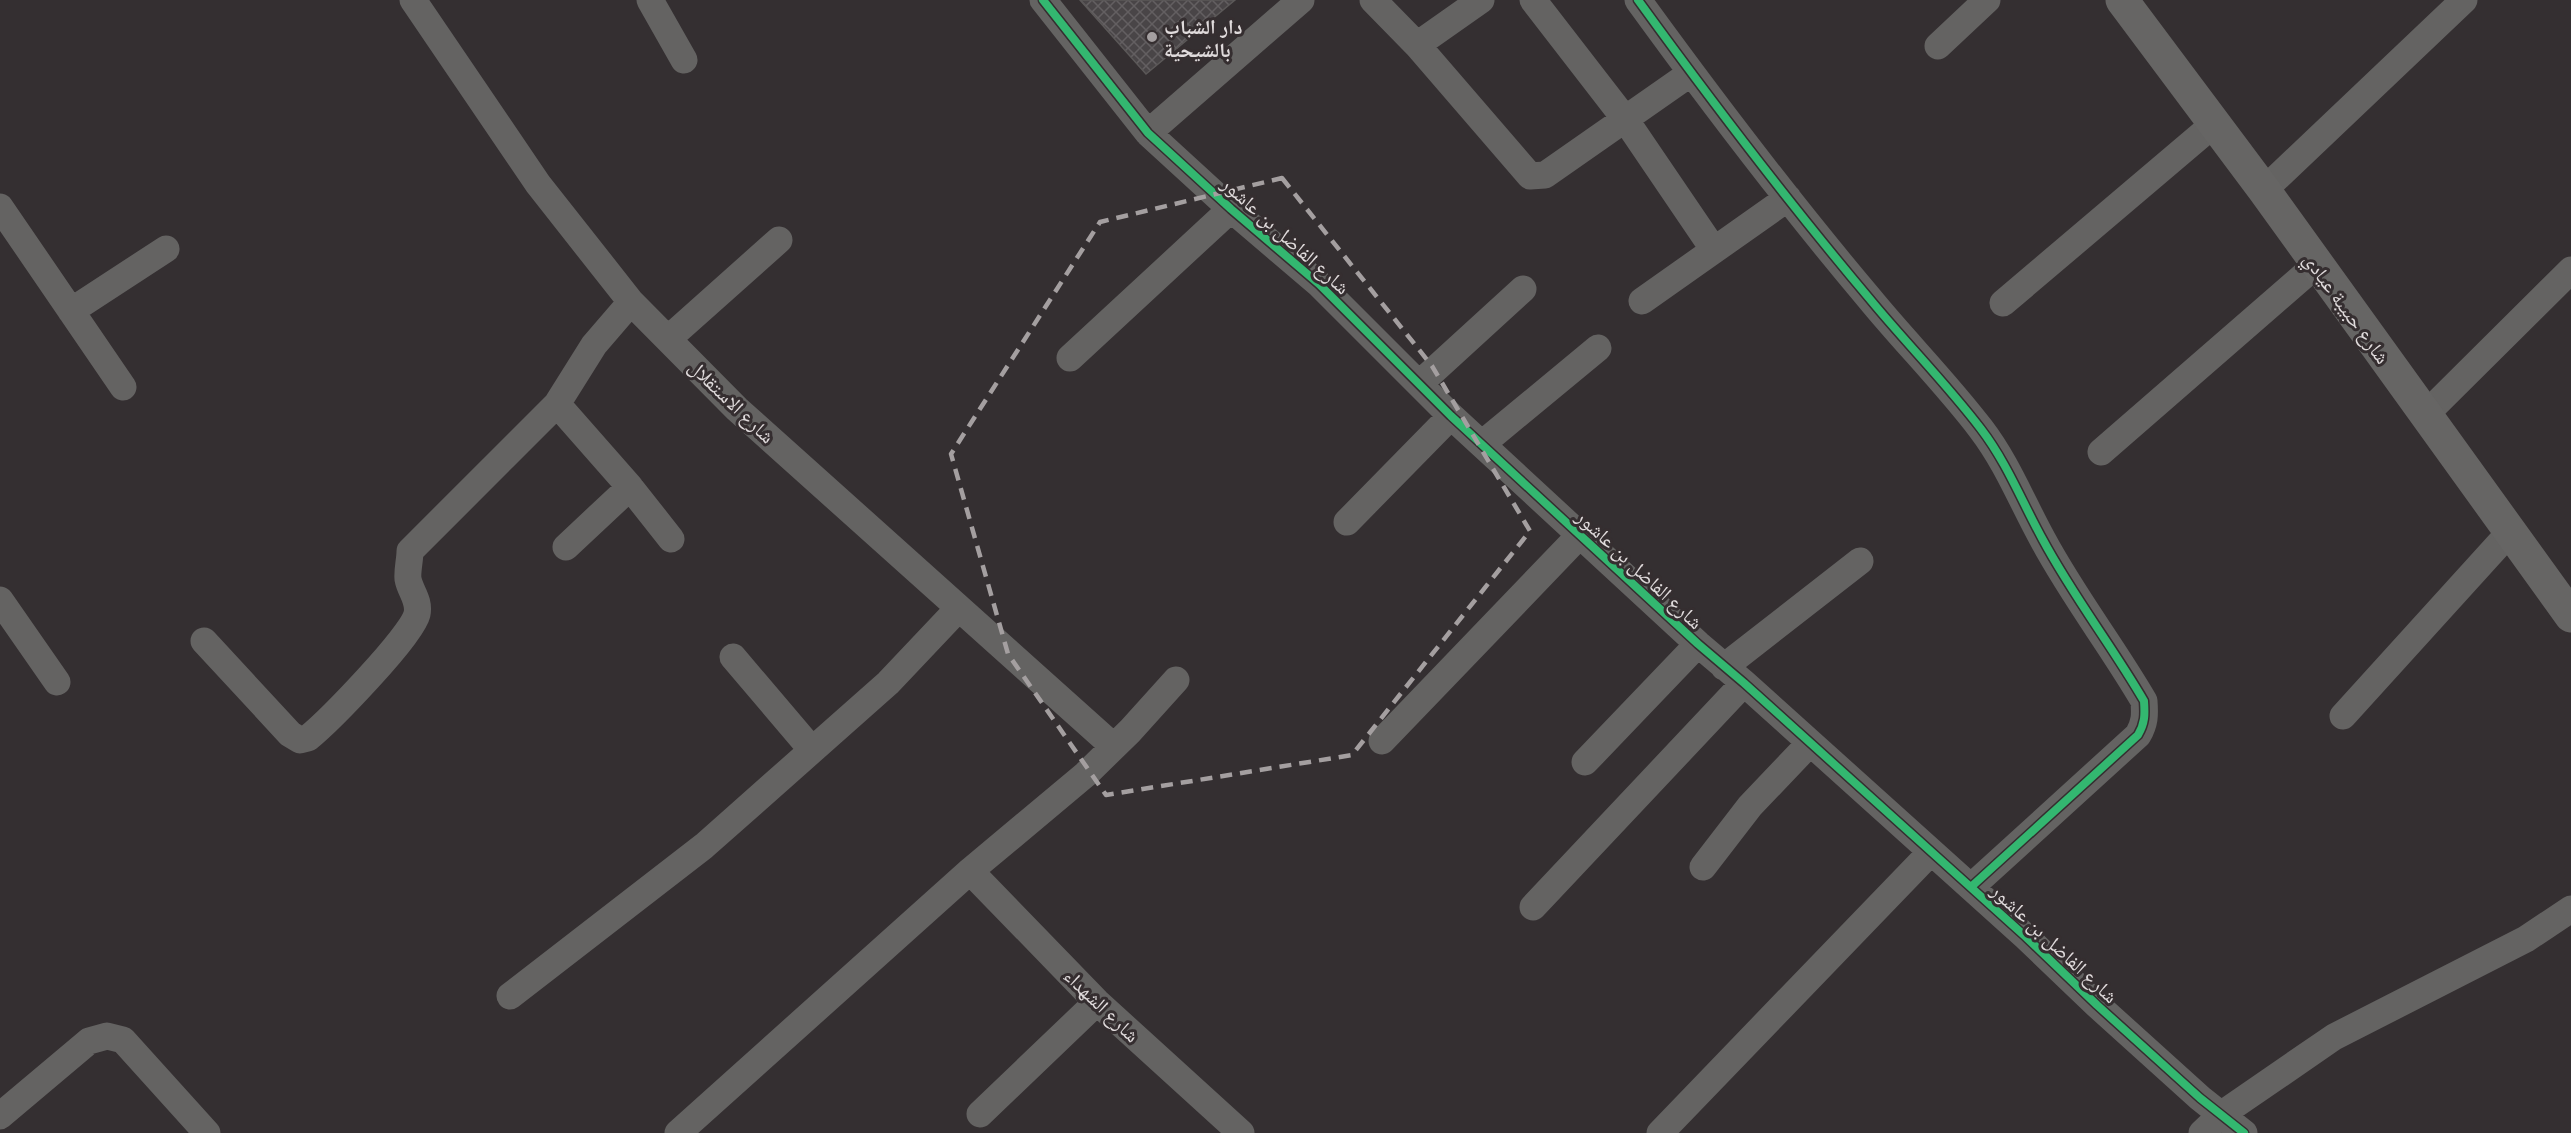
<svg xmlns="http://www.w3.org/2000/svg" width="2571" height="1133" viewBox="0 0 2571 1133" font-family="Merriweather,'Noto Naskh Arabic',serif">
<defs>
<pattern id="building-cross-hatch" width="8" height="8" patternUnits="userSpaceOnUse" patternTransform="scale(1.5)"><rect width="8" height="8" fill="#494547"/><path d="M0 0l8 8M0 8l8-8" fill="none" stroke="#635f61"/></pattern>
</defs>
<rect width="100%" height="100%" fill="#342f31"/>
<path fill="url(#building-cross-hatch)" stroke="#5b5858" stroke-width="1.5" d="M 1080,0 L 1235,0 L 1146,74 Z"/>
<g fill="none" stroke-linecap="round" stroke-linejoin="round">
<path stroke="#646362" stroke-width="27" d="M 413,0 L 538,184 L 631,302 L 737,409 L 1113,746
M 650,0 L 684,60
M 1043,0 L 1148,133 L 1231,209 L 1319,284 L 1451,416 L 1698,644 L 1744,683 L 2026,937 L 2097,1005 L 2200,1098 L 2244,1133
M 1373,0 L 1417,45 L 1530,176 L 1545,175 L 1691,73
M 1533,0 L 1625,119 L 1714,250
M 1638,0 C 1712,102 1788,202 1869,298 C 1905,342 1946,383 1981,429 C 2007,463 2022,502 2043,540 C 2073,596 2112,646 2144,701 C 2145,715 2145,723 2138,735 L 1971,887
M 1417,45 L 1481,0
M 1938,46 L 1987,0
M 1148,133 L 1301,0
M 2264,190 L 2464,0
M 0,207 L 123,387
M 1642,301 L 1788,198
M 2003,303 L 2214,124
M 71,311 L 166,249
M 668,339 L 779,240
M 1070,358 L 1231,209
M 1419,384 L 1523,289
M 557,404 L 630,487 L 671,539
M 2425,415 L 2571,270
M 1482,444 L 1598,348
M 2101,452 L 2316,265
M 1347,522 L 1451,416
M 566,547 L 630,487
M 0,600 L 57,682
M 204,641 L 290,734 L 300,740 L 308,738 C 329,721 412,636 417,614 C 420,600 410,591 408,579 C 407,571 410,560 410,551 L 557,404 L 594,345 L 631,302
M 733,657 L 812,750
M 1724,667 L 1860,561
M 2343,716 L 2510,532
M 1382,741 L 1579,536
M 1585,762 L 1698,644
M 1703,867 L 1750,806 L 1810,743
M 970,871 L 1097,1002 L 1241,1133
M 1533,907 L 1744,683
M 510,996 L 704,846 L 888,683 L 959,608
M 980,1114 L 1097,1002
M 0,1116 L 89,1041 L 107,1036 L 123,1040 L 207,1133
M 678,1133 L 970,871 L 1086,774 L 1130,731 L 1176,680
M 1660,1133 L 1931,852
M 2202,1133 L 2222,1114 L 2334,1037 L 2526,939 L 2571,909"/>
<path stroke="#666564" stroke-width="33" d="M 2122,0 L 2264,190 L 2571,616"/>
<g stroke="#352e30" stroke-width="11">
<path id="cycleway" d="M 1043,0 L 1148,133 L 1231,209 L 1319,284 L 1451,416 L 1698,644 L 1744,683 L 2026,937 L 2097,1005 L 2200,1098 L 2244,1133
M 1638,0 C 1712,102 1788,202 1869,298 C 1905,342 1946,383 1981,429 C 2007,463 2022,502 2043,540 C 2073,596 2112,646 2144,701 C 2145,715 2145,723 2138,735 L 1971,887"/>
</g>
<use href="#cycleway" stroke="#33b770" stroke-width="8"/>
</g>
<path fill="none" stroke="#a49fa0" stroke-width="4.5" stroke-dasharray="12 8" stroke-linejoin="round" d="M 1282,178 L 1432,366 L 1530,531 L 1352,755 L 1106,795 L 1008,654 L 951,454 L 1100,222 Z"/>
<circle fill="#a49fa0" stroke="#352e30" stroke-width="2" cx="1152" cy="37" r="6"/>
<g text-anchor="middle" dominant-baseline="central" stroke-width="6" stroke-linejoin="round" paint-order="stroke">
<g font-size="20" font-weight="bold" fill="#e0dbdc" stroke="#352e30" text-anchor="start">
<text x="1164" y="26">دار الشباب<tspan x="1164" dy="23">بالشيحية</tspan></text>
</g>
<g font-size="20" fill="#e0dbdc" stroke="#352e30">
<text transform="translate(1286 235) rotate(42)">شارع الفاضل بن عاشور</text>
<text transform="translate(2347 308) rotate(54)">شارع حبيبة عيادي</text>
<text transform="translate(732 401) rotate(44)">شارع الاستقلال</text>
<text transform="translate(1640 569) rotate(43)">شارع الفاضل بن عاشور</text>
<text transform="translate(2055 943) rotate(43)">شارع الفاضل بن عاشور</text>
<text transform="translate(1102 1005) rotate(44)">شارع الشهداء</text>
</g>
</g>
</svg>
